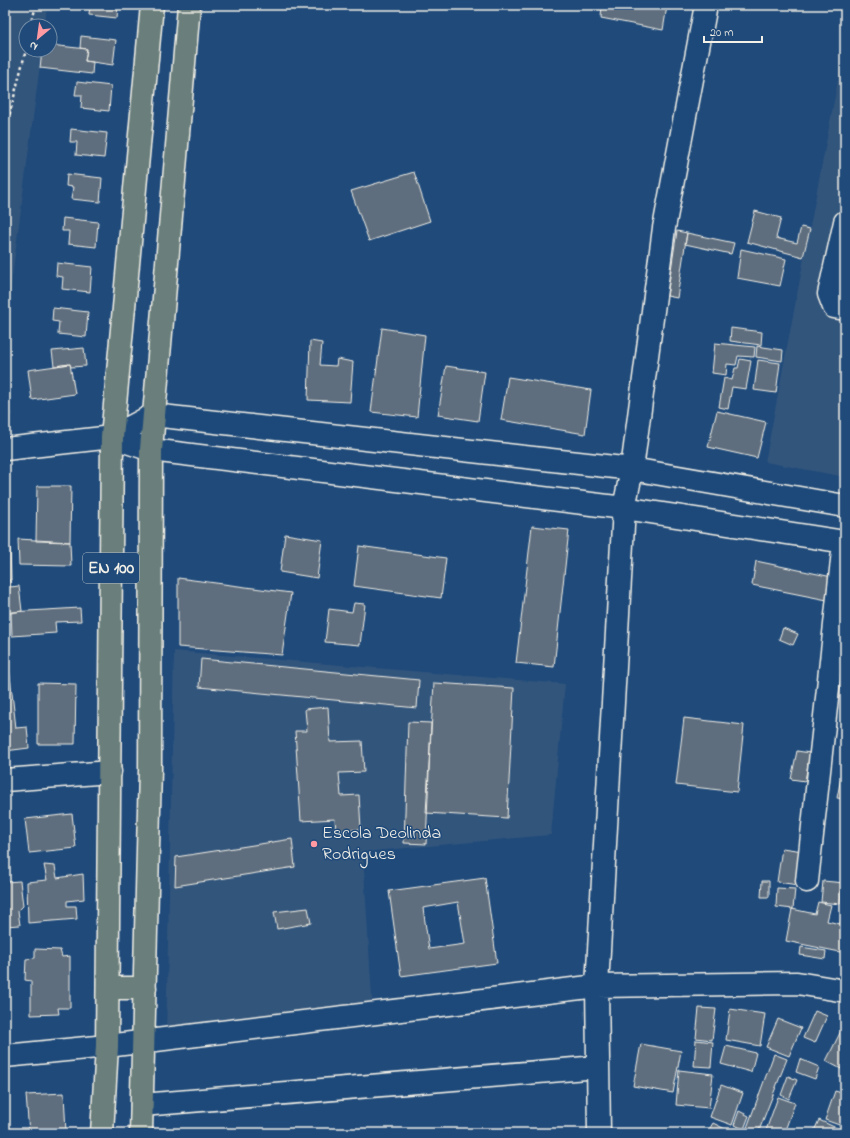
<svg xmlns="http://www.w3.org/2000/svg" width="850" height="1138" viewBox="0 0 850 1138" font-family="'Indie Flower',sans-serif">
<rect width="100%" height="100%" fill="#1f4a7a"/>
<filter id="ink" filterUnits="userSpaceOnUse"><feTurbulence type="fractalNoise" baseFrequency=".025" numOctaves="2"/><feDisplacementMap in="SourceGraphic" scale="8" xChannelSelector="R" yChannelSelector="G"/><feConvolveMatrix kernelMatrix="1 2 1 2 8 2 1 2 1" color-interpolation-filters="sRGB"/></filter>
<g filter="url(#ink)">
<path fill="#32557b" d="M 5,5 L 47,5 L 45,26 L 26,26 L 26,50 L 42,50 L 5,331 Z
M 845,43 L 845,477 L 765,462 Z
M 5,376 L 12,416 L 5,416 Z
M 174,651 L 565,684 L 551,835 L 363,852 L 373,1013 L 166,1038 Z"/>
<path fill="#5e6e7e" stroke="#f4f1e8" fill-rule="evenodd" d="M 90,5 L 118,5 L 117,18 L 89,15 Z
M 602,5 L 667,6 L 663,30 L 601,18 Z
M 81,36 L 116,40 L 113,65 L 85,61 L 87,49 L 80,48 Z
M 50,45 L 87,49 L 85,61 L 93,62 L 92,74 L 40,68 L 42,50 L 50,50 Z
M 77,82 L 111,86 L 109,111 L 81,108 L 82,95 L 75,95 Z
M 71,129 L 107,133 L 104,158 L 76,155 L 77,142 L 70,142 Z
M 414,172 L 430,221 L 369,241 L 351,191 Z
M 67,174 L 102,178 L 100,202 L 71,199 L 73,187 L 66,186 Z
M 755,211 L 781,218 L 776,238 L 797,243 L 801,227 L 810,229 L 803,257 L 747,242 Z
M 63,218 L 98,222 L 96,247 L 68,244 L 69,231 L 62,231 Z
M 677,231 L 687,233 L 677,298 L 667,296 Z
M 687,233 L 734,243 L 731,254 L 685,244 Z
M 741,249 L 786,259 L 780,286 L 737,278 Z
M 57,263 L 92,267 L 90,292 L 62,289 L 63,277 L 56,276 Z
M 53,308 L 88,312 L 86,337 L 58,334 L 59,322 L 52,321 Z
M 382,328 L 425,335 L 417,417 L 371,412 Z
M 731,328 L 762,332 L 761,345 L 730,341 Z
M 310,341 L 322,343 L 320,365 L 336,366 L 337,359 L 353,362 L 350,402 L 308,400 Z
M 715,343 L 755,347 L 754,357 L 738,356 L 736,365 L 727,364 L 726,375 L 712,373 Z
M 757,346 L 783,350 L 782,361 L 756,357 Z
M 84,348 L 86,366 L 71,367 L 70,364 L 54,366 L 52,351 Z
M 740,359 L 751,361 L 746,389 L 732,387 L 728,409 L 719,407 L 724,378 L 732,380 L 735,368 L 738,368 Z
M 758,360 L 780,363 L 776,393 L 754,390 Z
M 70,364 L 75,394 L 32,400 L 28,370 Z
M 446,366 L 485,372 L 478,421 L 438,415 Z
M 508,377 L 591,390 L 585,434 L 501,420 Z
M 717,411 L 766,422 L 757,458 L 708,447 Z
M 37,486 L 71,486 L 70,542 L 36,541 Z
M 532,526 L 569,530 L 554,667 L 516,663 Z
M 285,534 L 322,540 L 317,578 L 280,572 Z
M 18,539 L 70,542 L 71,566 L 19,565 Z
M 359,546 L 446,558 L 441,598 L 354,586 Z
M 5,548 L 10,548 L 11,580 L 5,580 Z
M 756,561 L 832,577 L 827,600 L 752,585 Z
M 178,578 L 291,593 L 282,655 L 178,647 Z
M 5,581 L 10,581 L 10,587 L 19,586 L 22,611 L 5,614 Z
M 354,603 L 365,604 L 360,645 L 325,642 L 329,609 L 352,612 Z
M 80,608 L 81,621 L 55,622 L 56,633 L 12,636 L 11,612 Z
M 783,628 L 798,634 L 793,645 L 779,639 Z
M 5,658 L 8,658 L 16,728 L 27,727 L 29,748 L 5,751 Z
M 201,659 L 419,680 L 417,708 L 199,687 Z
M 38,683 L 76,684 L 75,744 L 38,744 Z
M 434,683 L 514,688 L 507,818 L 426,813 Z
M 328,707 L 330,742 L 362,741 L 364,772 L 339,773 L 341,796 L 359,795 L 361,829 L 336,831 L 335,819 L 301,821 L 295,731 L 307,731 L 305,709 Z
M 684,718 L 744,725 L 737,792 L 676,785 Z
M 408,722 L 431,723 L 426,844 L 404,843 Z
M 797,751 L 810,753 L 805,781 L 791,779 Z
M 845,757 L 845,799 L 837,798 Z
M 72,814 L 76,848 L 29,853 L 25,819 Z
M 292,839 L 295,867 L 175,886 L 176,857 Z
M 782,848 L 803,851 L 798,885 L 777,882 Z
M 44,865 L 55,866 L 57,878 L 83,874 L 84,899 L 67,901 L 67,906 L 76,906 L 77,919 L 28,923 L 27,882 L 47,880 Z
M 485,878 L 497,963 L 401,976 L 389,891 ZM 458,902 L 465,944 L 429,949 L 423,908 Z
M 20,881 L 23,906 L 18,911 L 20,925 L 5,926 L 5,882 Z
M 762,881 L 769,881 L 769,897 L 761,897 Z
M 823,881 L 845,883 L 845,891 L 841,891 L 840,904 L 821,902 Z
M 777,888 L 795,889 L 793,909 L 776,907 Z
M 818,902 L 831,905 L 827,921 L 840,924 L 842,916 L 845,917 L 845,953 L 786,941 L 792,909 L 815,914 Z
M 308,908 L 311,923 L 277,929 L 274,912 Z
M 801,947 L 826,951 L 825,959 L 800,955 Z
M 35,949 L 60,950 L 62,957 L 70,956 L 70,1008 L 58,1008 L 59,1014 L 31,1015 L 31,981 L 25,980 L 26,959 L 35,958 Z
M 699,1008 L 716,1009 L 712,1040 L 696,1038 Z
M 730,1009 L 765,1014 L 760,1046 L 726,1040 Z
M 815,1011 L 827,1016 L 815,1043 L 803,1038 Z
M 778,1019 L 801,1028 L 789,1056 L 766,1047 Z
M 842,1029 L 845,1031 L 845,1071 L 826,1061 Z
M 696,1040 L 713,1042 L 711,1067 L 694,1066 Z
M 641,1044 L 681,1051 L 673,1093 L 633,1086 Z
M 726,1046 L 756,1053 L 751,1072 L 721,1064 Z
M 774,1054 L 787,1059 L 758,1133 L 745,1133 Z
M 800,1059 L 819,1067 L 815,1079 L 796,1072 Z
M 679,1070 L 713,1074 L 709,1108 L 676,1105 Z
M 788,1076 L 797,1080 L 789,1099 L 781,1095 Z
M 721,1085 L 743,1093 L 732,1125 L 710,1117 Z
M 835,1091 L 845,1094 L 845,1127 L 825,1120 Z
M 64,1093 L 66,1133 L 29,1133 L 26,1095 Z
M 778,1097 L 795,1103 L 784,1133 L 765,1133 Z
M 739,1111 L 749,1116 L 744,1129 L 734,1125 Z
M 819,1120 L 845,1132 L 845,1133 L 813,1133 Z
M 713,1123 L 733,1133 L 707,1133 Z"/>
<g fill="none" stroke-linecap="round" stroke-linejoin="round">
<g stroke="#f4f1e8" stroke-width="25">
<path id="minor" d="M 845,222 L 829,294 L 834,307 L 845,309
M 112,437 L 151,450 L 624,508 L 845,542
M 5,449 L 112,437 L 153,415 L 632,469 L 845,506
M 5,780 L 110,772
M 807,881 L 844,542
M 5,1056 L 107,1046 L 597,986 L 797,983 L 845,991
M 142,1105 L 598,1067
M 599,1133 L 597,986 L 624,508 L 632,469 L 664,228 L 706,5"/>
</g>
<g stroke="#f4f1e8" stroke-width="25">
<path id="major" d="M 108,988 L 145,988
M 102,1133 L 107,1046 L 112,437 L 152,5
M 141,1133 L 150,769 L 151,450 L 189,5"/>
</g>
<path stroke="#f4f1e8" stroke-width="2.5" stroke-dasharray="3 3" stroke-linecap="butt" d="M 31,26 L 36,5
M 5,132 L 26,50"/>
<use href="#minor" stroke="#1f4a7a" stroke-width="22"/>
<use href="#major" stroke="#6b7f7c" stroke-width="22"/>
</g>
</g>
<circle fill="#ff9aa2" stroke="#1f4a7a" stroke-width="1.5" cx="314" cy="844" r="4"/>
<g text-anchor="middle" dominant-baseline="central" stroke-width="3" stroke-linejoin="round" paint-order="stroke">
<rect fill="#1f4a7a" stroke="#b4bfc7" stroke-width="1" x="83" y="553" width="56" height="30" rx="3"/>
<g font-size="17" font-weight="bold" fill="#f4f1e8">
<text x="111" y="568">EN 100</text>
</g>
<g font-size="18" fill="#f4f1e8" stroke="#1f4a7a" text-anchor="start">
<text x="322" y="834">Escola Deolinda<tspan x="322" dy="21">Rodrigues</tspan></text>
</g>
</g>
<rect width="850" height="1138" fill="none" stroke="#1f4a7a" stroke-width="20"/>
<rect x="10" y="10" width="830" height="1118" fill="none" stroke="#f4f1e8" stroke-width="1.5" filter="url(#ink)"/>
<g transform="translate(38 38) rotate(209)"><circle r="19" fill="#1f4a7a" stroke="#748da6"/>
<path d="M0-3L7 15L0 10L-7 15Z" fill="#ff9aa2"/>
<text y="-6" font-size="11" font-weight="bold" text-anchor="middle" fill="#f4f1e8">N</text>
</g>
<path d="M704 36v6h58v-6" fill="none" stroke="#f4f1e8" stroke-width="2"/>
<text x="710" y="36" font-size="12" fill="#f4f1e8" stroke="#1f4a7a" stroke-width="3" paint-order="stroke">20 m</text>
</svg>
